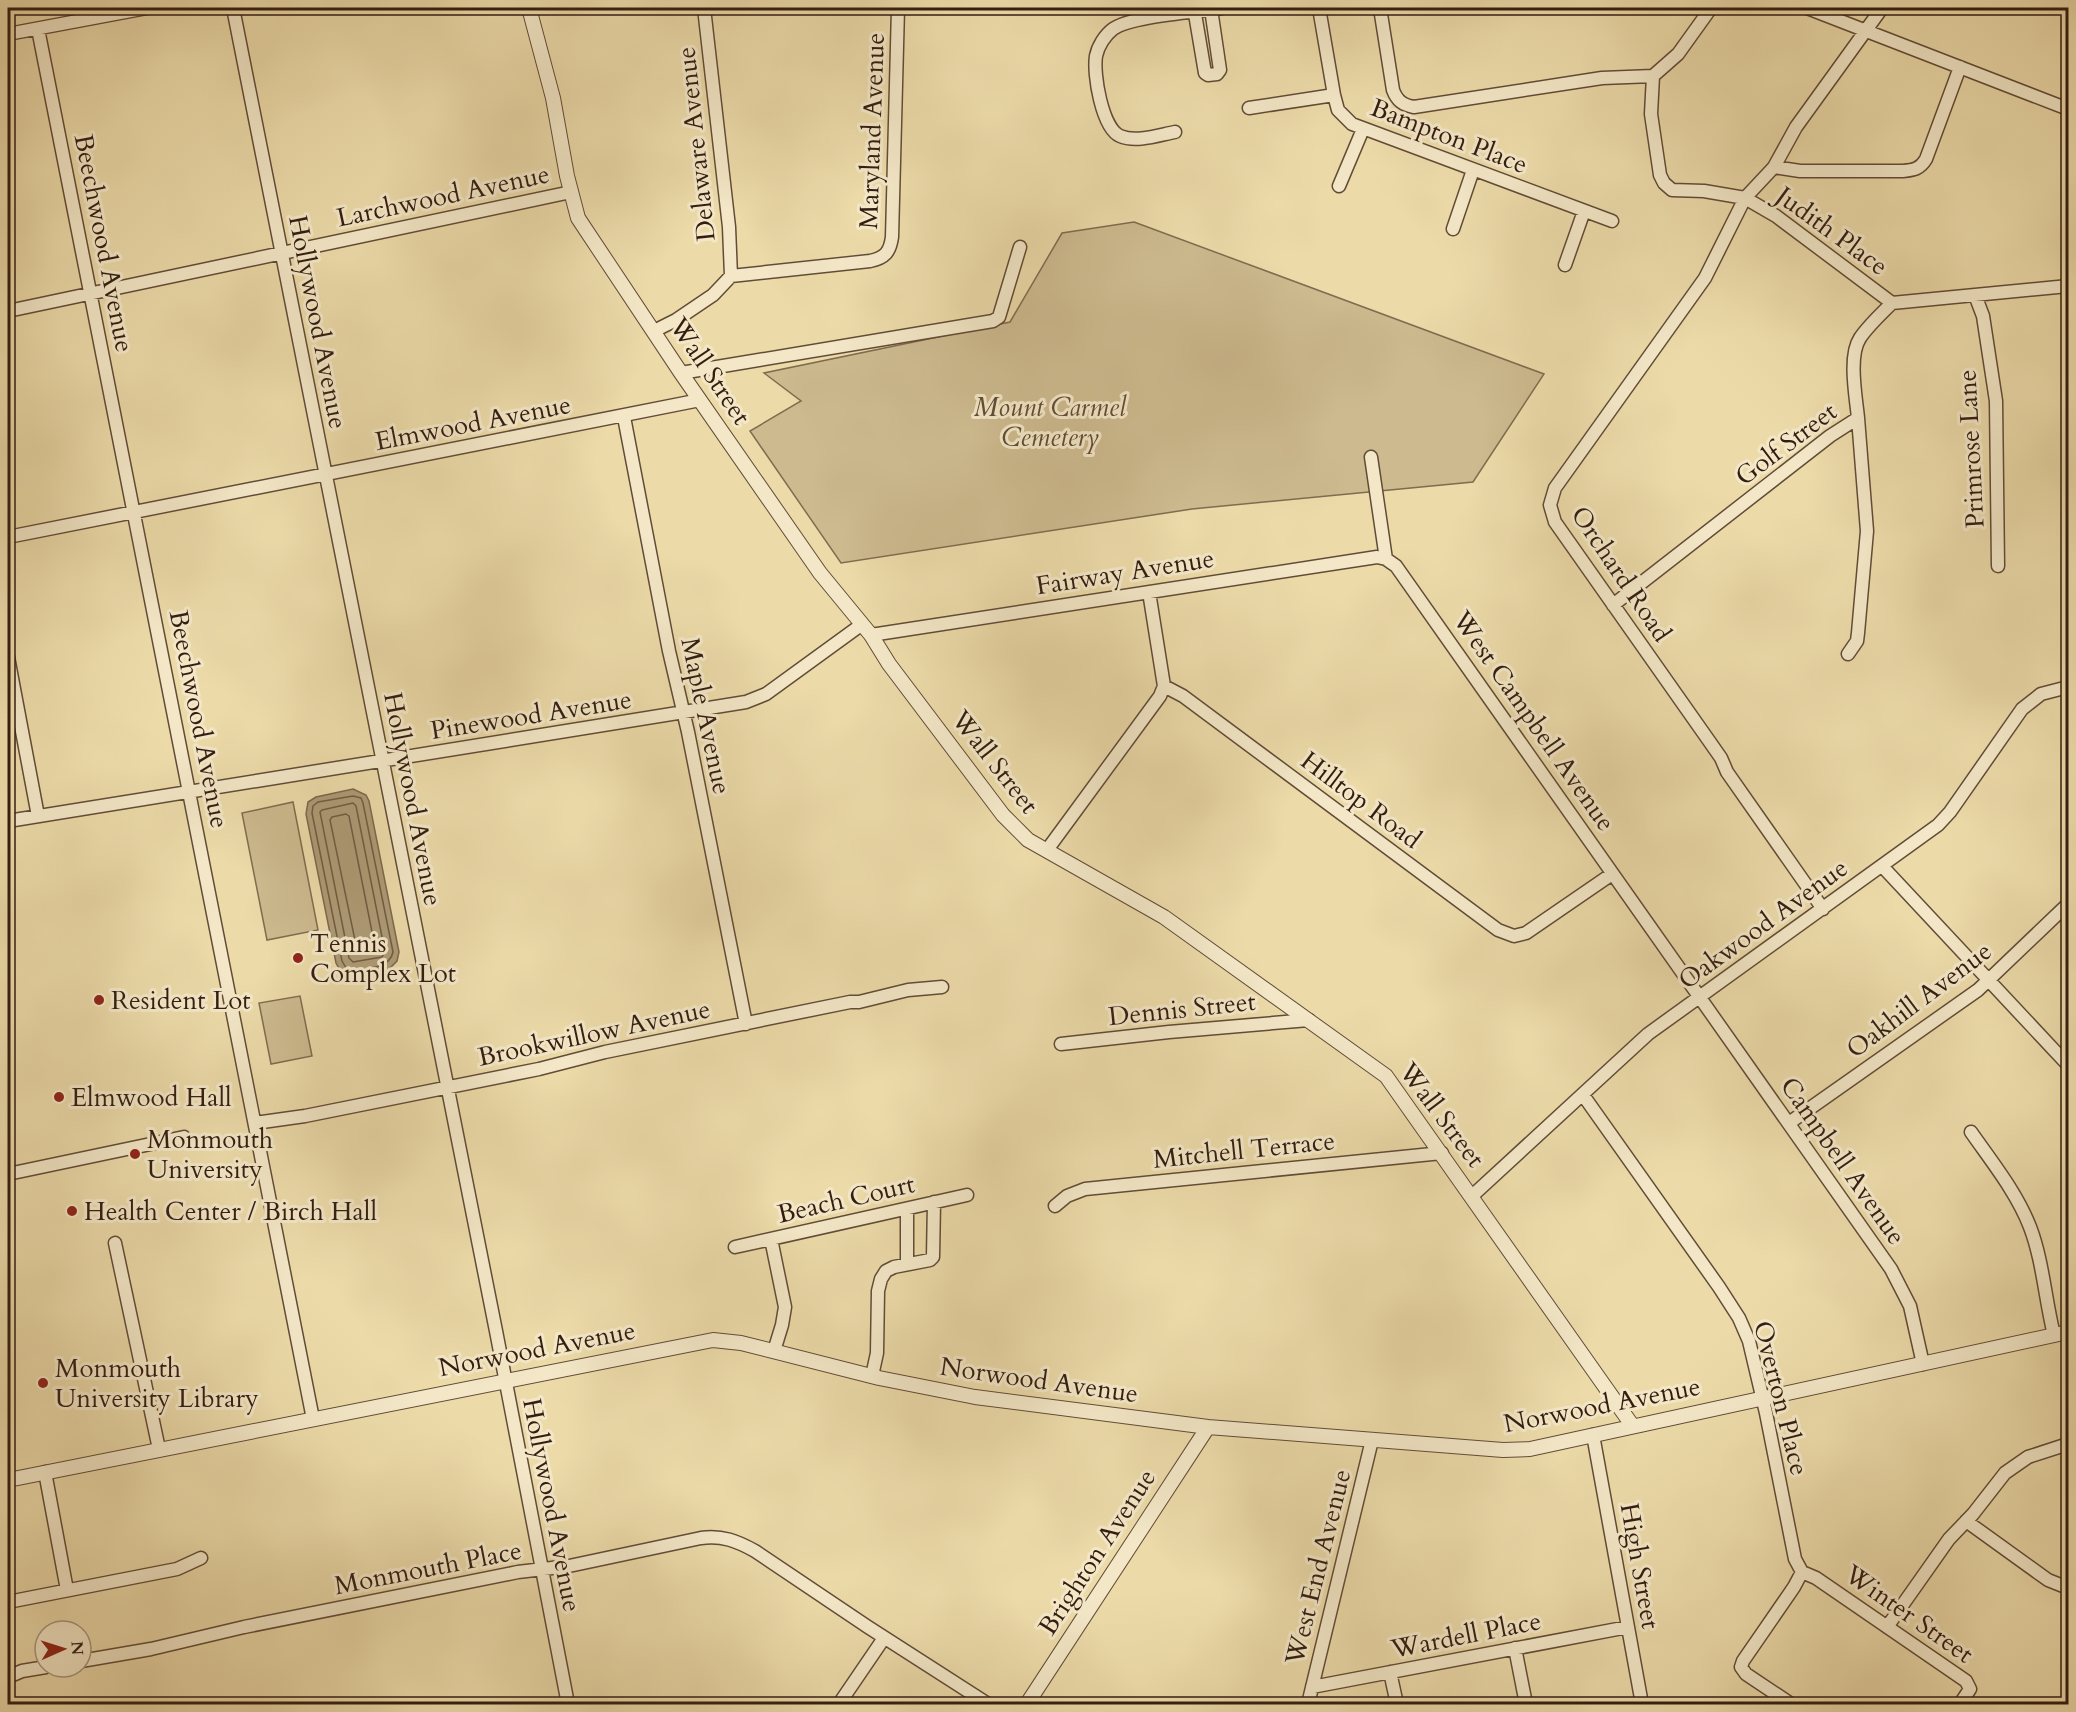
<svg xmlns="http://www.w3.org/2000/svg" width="2076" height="1712" viewBox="0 0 2076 1712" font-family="Cardo,serif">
<rect width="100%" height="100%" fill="#ecdaa9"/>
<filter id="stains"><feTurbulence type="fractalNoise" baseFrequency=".00333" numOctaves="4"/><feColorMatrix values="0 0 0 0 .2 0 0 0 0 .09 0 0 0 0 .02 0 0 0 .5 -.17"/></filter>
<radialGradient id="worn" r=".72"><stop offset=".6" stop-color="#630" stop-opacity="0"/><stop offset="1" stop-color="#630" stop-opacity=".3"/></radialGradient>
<path fill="#cdba8f" stroke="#806c50" stroke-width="1.5" d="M 1134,222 L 1544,374 L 1473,482 L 1192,509 L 841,563 L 750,431 L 801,401 L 764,373 L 1010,322 L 1062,233 Z
M 293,802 L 318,930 L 267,940 L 242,813 Z
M 300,996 L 312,1056 L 271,1064 L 259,1003 Z"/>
<path fill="#ad9a75" stroke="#7c684d" stroke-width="1.5" d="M 353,789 L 366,795 L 369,801 L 399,952 L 397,961 L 388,970 L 356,976 L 348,976 L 341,972 L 336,963 L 306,814 L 308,802 L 316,797 Z"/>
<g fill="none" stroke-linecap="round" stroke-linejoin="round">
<path stroke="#705c43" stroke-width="1.5" d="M 353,796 L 361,798 L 363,803 L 393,952 C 390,969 365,969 350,970 L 346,968 L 342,961 L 312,813 L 313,806 L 318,802 Z
M 353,803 L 356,806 L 385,952 L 382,957 L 353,962 L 349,958 L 320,812 L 322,810 Z
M 346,814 L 349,816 L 375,947 L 373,950 L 360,952 L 357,950 L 330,820 L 332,817 Z"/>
<g stroke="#614c37" stroke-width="15">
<path id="minor" d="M 233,8 L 496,1331 L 568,1704
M 704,8 L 729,227 L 731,276
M 1194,8 L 1205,73 L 1208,75 L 1217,74 L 1220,70 L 1211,9
M 1319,8 L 1334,95 L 1338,110 L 1352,124 L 1612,221
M 1380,8 L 1393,90 C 1397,101 1403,105 1414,107 L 1602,78 L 1653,76 L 1678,54 L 1711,8
M 1807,8 L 2068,109
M 38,29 L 313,1419
M 8,34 L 147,8
M 1653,76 L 1651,114 L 1660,175 L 1664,183 L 1672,190 L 1704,191 L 1745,198 L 1776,216 L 1892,303
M 1249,108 L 1334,95
M 1175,132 C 1159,135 1136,143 1120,136 C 1102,128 1093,74 1096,56 C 1098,46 1105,35 1113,29 C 1131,16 1196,12 1221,8
M 1774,167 L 1800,171 L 1903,171 C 1914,170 1920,169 1926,159 L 1960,67
M 1339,186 L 1363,129
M 1453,229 L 1473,170
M 1565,265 L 1584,211
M 1975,295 L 1983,316 L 1996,401 L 1998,566
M 8,311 L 571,192
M 654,331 L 676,320 L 713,295 L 731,276 L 870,261 C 885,258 890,252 892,237 L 898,8
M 681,373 L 993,321 L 999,317 L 1020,247
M 624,417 L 669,651 L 688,732 L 746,1024
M 1371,457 L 1386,559 L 1396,566 L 1891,1269 L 1910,1306 L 1923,1364
M 8,537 L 700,400
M 1149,592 L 1164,686 L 1183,696 L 1498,930 L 1514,936 L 1526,933 L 1612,874
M 1613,605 L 1830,436 L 1858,418 C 1856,397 1848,356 1860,338 C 1868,326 1881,314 1892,303 L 2068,286
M 871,635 L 1377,557 L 1386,559
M 1848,654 L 1857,641 L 1858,633 L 1867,531 L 1858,418
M 8,657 L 38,816
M 8,821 L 746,702 L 766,694 L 861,625
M 1047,850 L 1160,696 L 1164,686
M 1882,866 L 2068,1065
M 1823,909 L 1727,772 L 1721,758 L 1707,738 L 1555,522 L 1550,505 L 1555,488 L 1705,278 L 1745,198 L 1774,167 L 1796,127 L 1882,8
M 1061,1044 L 1169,1032 L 1309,1020
M 1583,1095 L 1719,1287 L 1739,1318 L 1749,1341 L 1766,1413 L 1795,1559 L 1802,1572 L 1794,1587 L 1743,1661 L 1741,1667 L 1746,1674 L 1791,1704
M 255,1123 L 305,1116 L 539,1069 L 605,1052 L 850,1002 L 859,1002 L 908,990 L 942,987
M 1789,1123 L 1978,990 L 2068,904
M 1971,1132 C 1992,1162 2017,1193 2030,1227 C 2043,1261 2045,1299 2054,1335
M 8,1174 L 184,1137
M 1472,1196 L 1648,1034 L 1938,825 L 1950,812 L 2022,709 L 2041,694 L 2068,687
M 1055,1206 L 1067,1196 L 1085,1189 L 1442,1153
M 771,1239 L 785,1307 L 782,1325 L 774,1351
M 115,1243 L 159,1449
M 735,1247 L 967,1195
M 907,1264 L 907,1209
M 872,1376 L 877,1353 L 878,1291 L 881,1279 L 886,1271 L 894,1267 L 930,1260 L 933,1257 L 934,1202
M 1593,1435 L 1642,1704
M 45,1472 L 67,1590
M 1966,1521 L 2048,1580 L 2063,1586 L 2068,1586
M 1802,1572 L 1816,1578 L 1966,1681 L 1970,1689 L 1960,1704
M 8,1602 L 177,1569 L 201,1558
M 1887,1627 L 1949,1539 L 1973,1514 L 2005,1473 L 2028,1457 L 2068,1444
M 1515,1648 L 1526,1704
M 81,1661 L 151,1649 L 244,1627 L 518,1572 L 569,1566 L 701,1538 C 722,1535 737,1541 755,1551 L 868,1627 L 988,1704
M 1390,1672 L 1397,1704
M 8,1677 L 22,1671 L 46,1667
M 1312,1687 L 1628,1627
M 839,1704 L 884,1638
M 1308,1704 L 1372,1440"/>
</g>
<g stroke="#614c37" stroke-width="16">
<path id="tertiary" d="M 529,8 L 553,98 L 567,176 L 578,218 L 681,373 L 820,573 L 871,635 L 889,664 L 1003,815 L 1028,840 L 1164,917 L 1386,1076 L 1632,1425
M 8,1480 L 713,1340 L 741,1343 L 879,1378 L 975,1397 L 1208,1427 L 1503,1450 L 1530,1449 L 2068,1332
M 1027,1704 L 1208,1427"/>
</g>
<use href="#minor" stroke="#f3e7c7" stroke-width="12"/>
<use href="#tertiary" stroke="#f3e7c7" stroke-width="14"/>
</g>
<g fill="#8f2418" stroke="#f3e7c7" stroke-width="2">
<circle cx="298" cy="958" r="6"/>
<circle cx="99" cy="1000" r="6"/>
<circle cx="59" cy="1097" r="6"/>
<circle cx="135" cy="1154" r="6"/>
<circle cx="72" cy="1211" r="6"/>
<circle cx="43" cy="1383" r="6"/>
</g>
<g text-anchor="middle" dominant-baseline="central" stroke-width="6" stroke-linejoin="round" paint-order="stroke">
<g font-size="26" fill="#331d11" stroke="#f3e7c7">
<text transform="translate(872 131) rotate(-88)">Maryland Avenue</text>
<text transform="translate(1449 136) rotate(21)">Bampton Place</text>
<text transform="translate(696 144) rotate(-96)">Delaware Avenue</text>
<text transform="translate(443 196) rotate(-12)">Larchwood Avenue</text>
<text transform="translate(1832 231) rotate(36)">Judith Place</text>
<text transform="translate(104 243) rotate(79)">Beechwood Avenue</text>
<text transform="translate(318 322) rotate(79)">Hollywood Avenue</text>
<text transform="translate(710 371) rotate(56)">Wall Street</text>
<text transform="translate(473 423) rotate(-11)">Elmwood Avenue</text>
<text transform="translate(1786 444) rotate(-37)">Golf Street</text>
<text transform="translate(1971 449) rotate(-93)">Primrose Lane</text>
<text transform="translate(1125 572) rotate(-9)">Fairway Avenue</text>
<text transform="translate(1621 574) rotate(56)">Orchard Road</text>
<text transform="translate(531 715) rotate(-9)">Pinewood Avenue</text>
<text transform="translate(706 716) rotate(78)">Maple Avenue</text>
<text transform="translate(199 719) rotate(79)">Beechwood Avenue</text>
<text transform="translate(1534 721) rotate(55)">West Campbell Avenue</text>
<text transform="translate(995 762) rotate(52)">Wall Street</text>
<text transform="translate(413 799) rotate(79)">Hollywood Avenue</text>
<text transform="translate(1361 800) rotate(37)">Hilltop Road</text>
<text transform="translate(1763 924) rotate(-36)">Oakwood Avenue</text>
<text transform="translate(1919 1000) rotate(-37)">Oakhill Avenue</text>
<text transform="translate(1182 1009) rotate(-6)">Dennis Street</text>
<text transform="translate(594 1033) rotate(-12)">Brookwillow Avenue</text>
<text transform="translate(1442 1115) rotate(53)">Wall Street</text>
<text transform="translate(1244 1150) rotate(-6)">Mitchell Terrace</text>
<text transform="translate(1843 1161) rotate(55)">Campbell Avenue</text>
<text transform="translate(846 1199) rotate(-13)">Beach Court</text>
<text transform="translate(537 1349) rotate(-11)">Norwood Avenue</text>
<text transform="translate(1039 1380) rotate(8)">Norwood Avenue</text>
<text transform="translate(1781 1398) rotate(76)">Overton Place</text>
<text transform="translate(1602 1405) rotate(-11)">Norwood Avenue</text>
<text transform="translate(552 1505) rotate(79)">Hollywood Avenue</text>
<text transform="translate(1097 1552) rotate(-57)">Brighton Avenue</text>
<text transform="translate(1640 1566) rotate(80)">High Street</text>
<text transform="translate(1318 1567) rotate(-76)">West End Avenue</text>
<text transform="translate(428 1568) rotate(-11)">Monmouth Place</text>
<text transform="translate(1909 1614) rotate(35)">Winter Street</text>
<text transform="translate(1466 1635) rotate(-11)">Wardell Place</text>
</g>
<g font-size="26" font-style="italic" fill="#614c37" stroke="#f3e7c7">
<text x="1050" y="407">Mount Carmel<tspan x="1050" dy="30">Cemetery</tspan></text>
</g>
<g font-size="26" fill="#331d11" stroke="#f3e7c7" text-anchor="start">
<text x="310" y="943">Tennis<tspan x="310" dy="30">Complex Lot</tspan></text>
<text x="111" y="1000">Resident Lot</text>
<text x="71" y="1097">Elmwood Hall</text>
<text x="147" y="1139">Monmouth<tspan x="147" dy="30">University</tspan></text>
<text x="84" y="1211">Health Center / Birch Hall</text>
<text x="55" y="1368">Monmouth<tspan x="55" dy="30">University Library</tspan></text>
</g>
</g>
<rect width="2076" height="1712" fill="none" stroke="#ecdaa9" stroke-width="30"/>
<rect x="9" y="9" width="2058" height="1694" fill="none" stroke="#331d11" stroke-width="3"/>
<rect x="15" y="15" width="2046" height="1682" fill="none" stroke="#331d11" stroke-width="1.5"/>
<g transform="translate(63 1649) rotate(87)"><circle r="28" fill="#f3e7c7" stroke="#a6967e" stroke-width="1.5"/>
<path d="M0-4.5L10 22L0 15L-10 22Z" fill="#8f2418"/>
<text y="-9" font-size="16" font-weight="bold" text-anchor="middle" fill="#331d11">N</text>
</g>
<rect width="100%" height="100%" filter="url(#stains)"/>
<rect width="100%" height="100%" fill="url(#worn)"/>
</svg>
